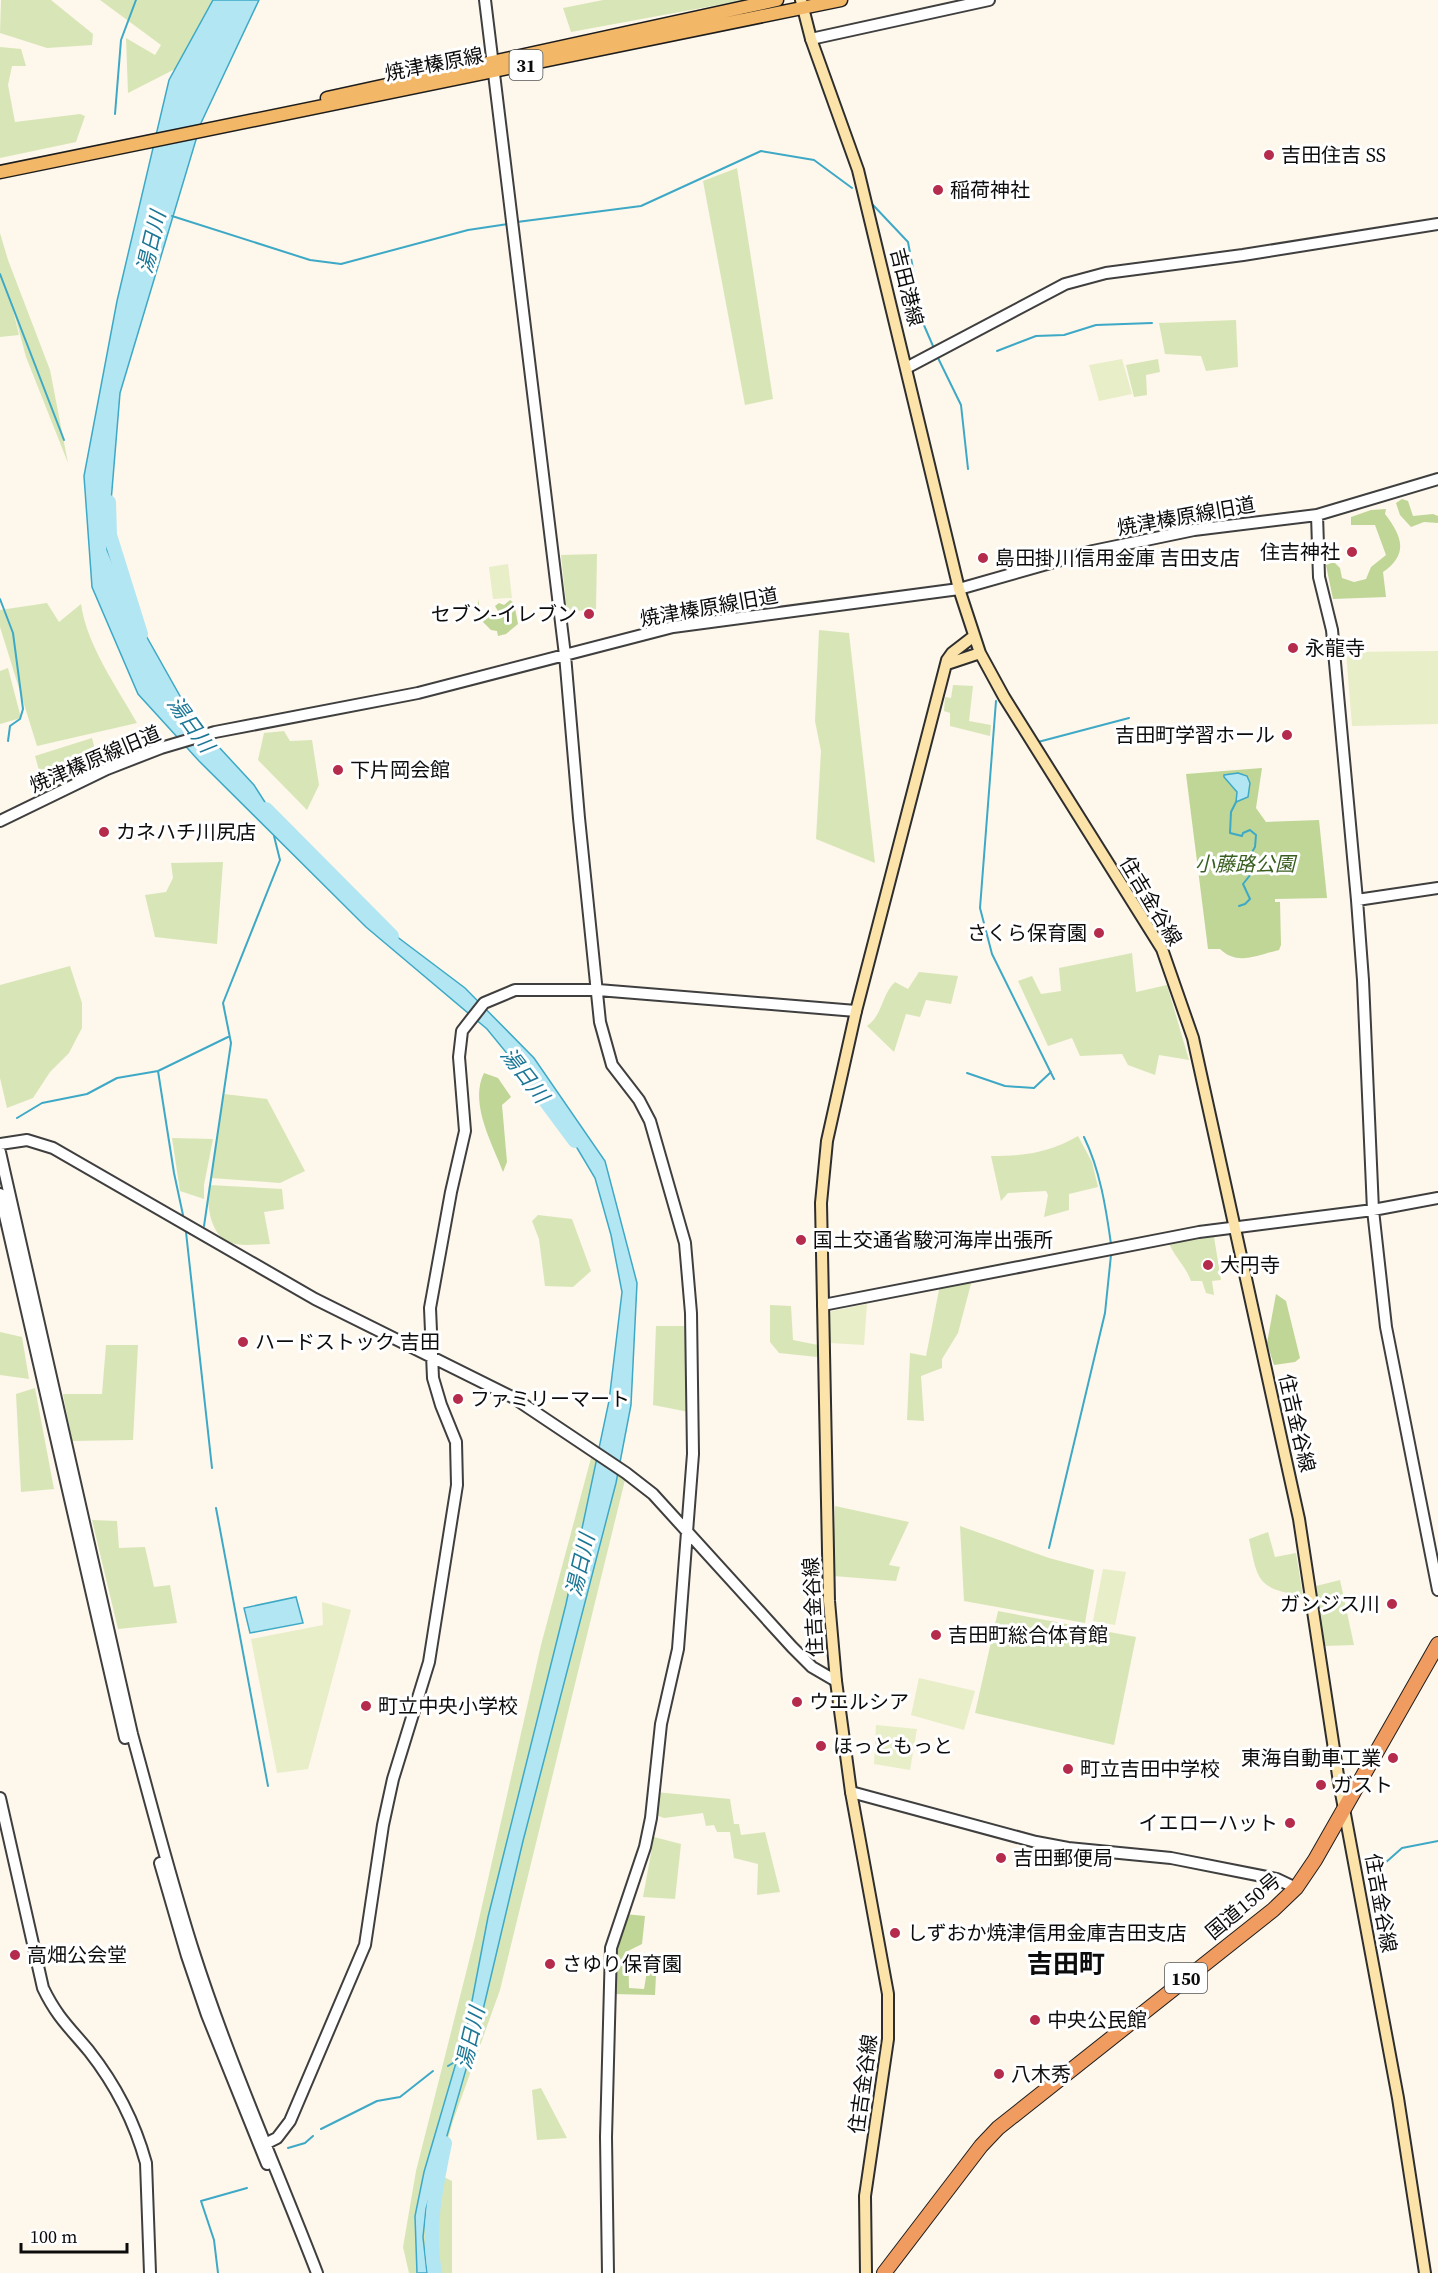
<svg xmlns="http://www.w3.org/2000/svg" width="1438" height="2273" viewBox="0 0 1438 2273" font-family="'Source Serif 4','Noto Sans JP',serif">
<rect width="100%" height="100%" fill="#fef7eb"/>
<path fill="#d8e6b7" d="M 1,0 L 51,0 L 93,34 L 92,45 L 47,48 L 0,33 Z
M 100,0 L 216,0 L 179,67 L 128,93 L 126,38 L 155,55 L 161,45 Z
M 603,0 L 745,0 L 571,32 L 563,8 Z
M 0,47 L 21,49 L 26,66 L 12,66 L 8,85 L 15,122 L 80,114 L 85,116 L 76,142 L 0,158 Z
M 737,168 L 773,399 L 745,405 L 703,181 Z
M 0,233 L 8,260 L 50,370 L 68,463 L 26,357 L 11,301 L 19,335 L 0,337 Z
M 1236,320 L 1238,367 L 1206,371 L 1201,356 L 1165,354 L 1159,323 Z
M 1158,359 L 1160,372 L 1146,375 L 1147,395 L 1134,397 L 1126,365 Z
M 597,554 L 596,609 L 567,612 L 561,555 Z
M 47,603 L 59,622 L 81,604 C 87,646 117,687 137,723 L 37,746 L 0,627 L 0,610 Z
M 819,630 L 849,633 L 875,863 L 816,839 L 821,751 L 815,721 Z
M 8,668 L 21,718 L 0,724 L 0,671 Z
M 953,685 L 973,686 L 969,721 L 991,725 L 990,736 L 950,726 L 950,713 L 944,711 L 945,697 L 951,698 Z
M 284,731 L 290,741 L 312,740 L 319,785 L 307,810 L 258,760 L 264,733 Z
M 92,738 L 99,766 L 45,792 L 35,756 Z
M 223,862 L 217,944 L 155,937 L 145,895 L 166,892 L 173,878 L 171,863 Z
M 1132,953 L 1136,992 L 1167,985 L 1189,1060 L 1159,1055 L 1155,1075 L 1128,1065 L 1122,1054 L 1080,1056 L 1072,1038 L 1048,1046 L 1018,981 L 1032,976 L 1041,994 L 1061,991 L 1059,968 Z
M 70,966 L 82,1003 L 82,1028 L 69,1053 L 50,1072 L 33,1098 L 7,1108 L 0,1078 L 0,985 Z
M 919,972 L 958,976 L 951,1004 L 926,1000 L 920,1017 L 906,1014 L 894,1052 L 867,1026 C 883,1015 881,995 895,982 L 908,989 Z
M 224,1094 L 267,1099 L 305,1171 L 280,1183 L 211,1178 Z
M 1078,1136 L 1092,1162 L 1098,1187 L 1069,1194 L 1069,1210 L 1044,1217 L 1048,1195 L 1046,1191 L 1008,1193 L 1001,1201 L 991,1156 C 1024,1156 1049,1153 1078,1136 Z
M 172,1138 L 213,1139 L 204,1185 L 204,1199 L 180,1191 Z
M 209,1185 L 282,1189 L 284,1209 L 264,1212 L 270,1244 C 259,1244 247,1246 236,1244 C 210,1241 206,1204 209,1185 Z
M 538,1215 L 572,1219 L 591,1271 L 573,1287 L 545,1286 L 539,1239 L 532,1221 Z
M 1214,1237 L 1221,1280 L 1212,1281 L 1214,1295 L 1206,1293 L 1202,1281 L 1191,1281 C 1185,1265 1175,1258 1169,1243 Z
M 972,1280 L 958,1333 L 942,1359 L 942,1368 L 921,1376 L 924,1421 L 907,1420 L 910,1353 L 926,1356 L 940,1285 Z
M 770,1305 L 791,1306 L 793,1340 L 818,1345 L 817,1357 L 779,1353 L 770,1342 Z
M 656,1326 L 686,1326 L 689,1412 L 653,1405 Z
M 0,1332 L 22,1337 L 29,1379 L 0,1375 Z
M 106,1345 L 138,1345 L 133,1440 L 72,1441 L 63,1394 L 102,1394 Z
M 35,1388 L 54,1489 L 21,1492 L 16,1394 Z
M 591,1458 L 625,1480 L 500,1990 L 453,2121 L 438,2174 L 452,2181 L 452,2273 L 409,2273 L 403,2247 L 416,2171 L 474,1941 L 541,1645 Z
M 835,1506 L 909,1522 L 889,1565 L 900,1567 L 896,1581 L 833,1576 Z
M 92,1520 L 117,1521 L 119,1548 L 145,1547 L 154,1587 L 170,1585 L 177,1623 L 118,1629 Z
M 960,1526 L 1049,1558 L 1094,1570 L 1085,1623 L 964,1601 Z
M 1268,1532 L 1275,1557 L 1296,1553 L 1303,1596 C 1258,1588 1258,1583 1249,1539 Z
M 1340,1580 L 1354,1645 L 1324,1646 L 1316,1586 Z
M 998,1611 L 1136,1637 L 1114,1745 L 975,1713 Z
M 655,1792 L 730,1799 L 734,1824 L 739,1824 L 741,1835 L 765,1832 L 780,1892 L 757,1895 L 758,1864 L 734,1858 L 730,1832 L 717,1832 L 714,1825 L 706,1826 L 703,1813 L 664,1818 L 656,1815 Z
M 654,1837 L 681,1844 L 675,1899 L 643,1897 Z
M 541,2088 L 567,2138 L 537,2140 L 532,2090 Z"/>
<path fill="#bfd697" d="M 1402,499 L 1408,501 L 1413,516 L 1433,514 L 1438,516 L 1438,523 L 1424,522 L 1411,527 L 1400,515 L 1396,503 Z
M 1386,509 L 1385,514 C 1402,536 1409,554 1383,572 L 1386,597 L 1333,599 L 1326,565 L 1334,562 L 1340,568 L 1342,578 L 1354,582 L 1366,579 L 1371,567 L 1386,555 L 1375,525 L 1351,525 L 1351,517 L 1371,510 Z
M 478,599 L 480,610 L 495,619 L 502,618 L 495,606 L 499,603 L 504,605 L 510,600 L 514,603 L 518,624 L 506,634 L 498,636 L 497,631 L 491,630 L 478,617 Z
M 1262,768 L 1256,808 L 1266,822 L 1319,820 L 1327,898 L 1275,899 L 1275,902 L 1280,902 L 1281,945 L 1279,950 C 1258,955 1237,966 1220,949 L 1208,949 L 1186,774 Z
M 484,1073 L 498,1078 L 511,1097 L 502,1105 L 507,1162 L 503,1172 C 492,1143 469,1103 484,1073 Z
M 1276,1294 L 1286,1301 L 1300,1358 L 1295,1362 L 1274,1365 L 1267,1343 Z
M 624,1914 L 645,1916 L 642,1944 L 628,1951 L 629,1988 L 644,1989 L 647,1971 L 656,1975 L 655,1995 L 613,1994 L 612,1962 Z"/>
<path fill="#e8eec8" d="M 1122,359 L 1132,394 L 1099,401 L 1089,365 Z
M 508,564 L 512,598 L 493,599 L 489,567 Z
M 1438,651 L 1438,724 L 1352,726 L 1346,652 Z
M 867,1304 L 864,1345 L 830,1343 L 829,1314 L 832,1311 Z
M 1103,1569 L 1126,1572 L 1115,1625 L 1093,1621 Z
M 322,1602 L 351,1610 L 308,1769 L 277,1773 L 251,1639 L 323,1625 Z
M 919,1678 L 975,1691 L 964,1730 L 911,1715 Z
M 876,1725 L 917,1729 L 910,1770 L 874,1764 Z"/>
<path fill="#b2e6f3" stroke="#3da9c6" stroke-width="1.5" d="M 213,0 L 259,0 L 201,123 L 120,393 L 107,550 L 135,616 L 193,719 L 254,785 L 277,821 L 355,905 L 465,988 L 534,1058 L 605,1161 L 637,1283 L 631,1405 L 616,1483 L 523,1841 L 483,2010 L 426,2209 L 423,2237 L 427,2273 L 417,2273 L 415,2216 L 424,2172 L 468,2022 L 488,1917 L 566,1604 L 609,1401 L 622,1292 L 611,1235 L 595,1178 L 558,1116 L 487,1029 L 366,927 L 199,761 L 138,694 L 92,587 L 84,476 L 117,301 L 169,80 Z
M 1238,773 L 1247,776 L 1250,783 L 1248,797 L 1236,802 L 1237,792 L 1224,777 L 1224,775 Z
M 296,1597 L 303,1623 L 250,1633 L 244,1608 Z"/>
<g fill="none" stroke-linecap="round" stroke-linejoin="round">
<path stroke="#3da9c6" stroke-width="2" d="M 115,114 L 121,40 L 136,0
M 873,205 L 908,242 L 923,323 L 933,346
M 172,216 L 310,260 L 341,264 L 468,230 L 508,224
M 517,222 L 641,206 L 761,151 L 814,160 L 852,188
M 0,274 L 64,440
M 997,351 L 1036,336 L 1064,335 L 1096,325 L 1152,323
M 938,358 L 961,405 L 968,469
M 0,599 L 13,633 L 23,709 L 20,719 L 10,726 L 8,741
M 996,701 L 980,908 L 992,954 L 1054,1079
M 1038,742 L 1129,718
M 1236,802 L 1231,812 L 1230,833 L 1242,836 L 1243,833 L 1250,830 L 1256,835 L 1255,847 L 1249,857 L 1251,874 L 1243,884 L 1250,899 L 1245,904 L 1239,906
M 158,1071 L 174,1173 L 183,1215
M 967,1073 L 1005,1086 L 1034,1088 L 1051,1072
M 17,1118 L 42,1103 L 87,1094 L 117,1078 L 158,1071 L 228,1037
M 1084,1137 C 1100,1170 1106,1208 1111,1244
M 204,1226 L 231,1043 L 223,1003 L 280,860 L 274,836
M 186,1232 L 212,1468
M 216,1508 L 268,1786
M 1049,1548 L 1105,1313 L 1111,1255
M 1367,1879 L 1402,1848 L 1438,1841
M 448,2066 L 458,2060
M 321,2129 L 377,2101 L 400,2097 L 433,2071
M 288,2148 L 305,2143 L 313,2136
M 218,2273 L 214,2240 L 201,2201 L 247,2188"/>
<path stroke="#b2e6f3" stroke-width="14" d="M 109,502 L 110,535 L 141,634
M 266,809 L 392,936
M 529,1079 L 575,1141
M 435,2273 C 427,2228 436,2187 445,2143"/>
<g stroke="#3f3f3f" stroke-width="14">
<path id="tertiary" d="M 485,0 L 565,655 L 579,818 L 600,1022 L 612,1065 L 639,1100 L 650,1121 L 685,1243 L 691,1313 L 693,1454 L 678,1649 L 661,1724 L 651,1818 L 645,1847 L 611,1948 L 606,2137 L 608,2273
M 811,39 L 989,0
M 908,367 L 1065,284 L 1106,273 L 1243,255 L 1438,224
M 1317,515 L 1319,577 L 1332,630 L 1357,900 L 1363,980 L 1373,1210 L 1386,1327 L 1438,1590
M 0,821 L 107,769 L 161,748 L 215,732 L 418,693 L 673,627 L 959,589 L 1093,551 L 1194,530 L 1317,515 L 1438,479
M 1357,900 L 1438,888
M 0,1144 L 27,1140 L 53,1148 L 315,1299 L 514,1398 L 626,1473 L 653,1494 L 792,1647 L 812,1667 L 836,1681
M 0,1152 L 132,1734 C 152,1807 171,1881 194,1953 C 229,2062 276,2167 317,2273
M 0,1194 L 125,1738
M 823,1305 L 1199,1232 L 1373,1210 L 1438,1198
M 851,1792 L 1036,1842 L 1068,1848 L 1171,1858 L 1277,1879 L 1296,1888
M 0,1798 L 43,1988 C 57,2017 69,2027 89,2051 C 115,2084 135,2123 146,2163 L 150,2273
M 160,1863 L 187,1956 L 207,2015 L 267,2164
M 267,2143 L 277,2138 L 290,2121 L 365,1945 L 383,1825 L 393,1779 L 429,1662 L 457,1485 L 456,1442 L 441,1405 L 433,1378 L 430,1308 L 451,1192 L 465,1131 L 459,1057 L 462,1031 L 484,1003 L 515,990 L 598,990 L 856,1011"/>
</g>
<g stroke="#2e2e2e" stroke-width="14">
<path id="secondary" d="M 801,0 L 811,39 L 858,170 L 959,589 L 980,653 L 1004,697 L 1162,949 L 1193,1038 L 1299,1519 L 1339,1782 L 1398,2098 L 1425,2273
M 947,664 L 980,653
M 866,2273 L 865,2196 L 888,2039 L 888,1994 L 851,1792 L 836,1681 L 829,1601 L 821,1203 L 827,1141 L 856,1011 L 947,660 L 952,653 L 974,636"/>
</g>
<g stroke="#1d1d1d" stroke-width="15">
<path id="primary" d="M 327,98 L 777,0
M 0,172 L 841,0"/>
</g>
<g stroke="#1d1d1d" stroke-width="16">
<path id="trunk" d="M 884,2273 L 981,2146 L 998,2128 L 1273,1910 L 1296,1888 L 1315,1860 L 1438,1644"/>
</g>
<use href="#tertiary" stroke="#fff" stroke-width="10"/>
<use href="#secondary" stroke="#fbe3a9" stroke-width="10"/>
<use href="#primary" stroke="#f2b767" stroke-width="12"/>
<use href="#trunk" stroke="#f09c60" stroke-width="14"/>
</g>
<g fill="#b42b4b" stroke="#fff" stroke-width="2">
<circle cx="1269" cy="155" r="6"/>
<circle cx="938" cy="190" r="6"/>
<circle cx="1352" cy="552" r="6"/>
<circle cx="983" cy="558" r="6"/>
<circle cx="589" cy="614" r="6"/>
<circle cx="1293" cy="648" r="6"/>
<circle cx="1287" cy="735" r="6"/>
<circle cx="338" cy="770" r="6"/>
<circle cx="104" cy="832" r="6"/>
<circle cx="1099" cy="933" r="6"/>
<circle cx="801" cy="1240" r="6"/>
<circle cx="1208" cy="1265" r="6"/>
<circle cx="243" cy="1342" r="6"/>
<circle cx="458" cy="1399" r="6"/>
<circle cx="1392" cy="1604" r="6"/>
<circle cx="936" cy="1635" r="6"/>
<circle cx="797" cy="1702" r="6"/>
<circle cx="366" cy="1706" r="6"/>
<circle cx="821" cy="1746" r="6"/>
<circle cx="1393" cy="1758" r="6"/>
<circle cx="1068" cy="1769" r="6"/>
<circle cx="1321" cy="1785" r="6"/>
<circle cx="1290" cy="1823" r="6"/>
<circle cx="1001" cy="1858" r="6"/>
<circle cx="895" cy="1933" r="6"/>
<circle cx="15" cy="1955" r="6"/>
<circle cx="550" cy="1964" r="6"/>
<circle cx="1035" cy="2020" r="6"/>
<circle cx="999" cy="2074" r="6"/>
</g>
<g text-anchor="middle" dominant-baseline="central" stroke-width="6" stroke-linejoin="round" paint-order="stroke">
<g fill="#fff" stroke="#555" stroke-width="1.5">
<rect x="509.5" y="50" width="33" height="30" rx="4.5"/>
<rect x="1165" y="1963" width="42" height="30" rx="4.5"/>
</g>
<g font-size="18" font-weight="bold" fill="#0c0c0c">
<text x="526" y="65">31</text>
<text x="1186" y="1978">150</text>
</g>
<g font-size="20" fill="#0c0c0c" stroke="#fff">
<text transform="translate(434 64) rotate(-11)">焼津榛原線</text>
<text transform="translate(907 287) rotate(76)">吉田港線</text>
<text transform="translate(1186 516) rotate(-10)">焼津榛原線旧道</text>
<text transform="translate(709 607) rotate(-10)">焼津榛原線旧道</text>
<text transform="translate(95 759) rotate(-23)">焼津榛原線旧道</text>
<text transform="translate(1151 901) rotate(59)">住吉金谷線</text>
<text transform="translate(1297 1423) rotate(77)">住吉金谷線</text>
<text transform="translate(813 1607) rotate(-93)">住吉金谷線</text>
<text transform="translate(1381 1903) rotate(80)">住吉金谷線</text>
<text transform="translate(1243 1906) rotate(-40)">国道150号</text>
<text transform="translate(863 2084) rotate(-82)">住吉金谷線</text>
</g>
<g font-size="20" fill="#0c0c0c" stroke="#fff" text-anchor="start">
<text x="1281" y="155">吉田住吉 SS</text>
<text x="950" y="190">稲荷神社</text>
<text x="1340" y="552" text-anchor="end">住吉神社</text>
<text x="995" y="558">島田掛川信用金庫 吉田支店</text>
<text x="577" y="614" text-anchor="end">セブン-イレブン</text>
<text x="1305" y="648">永龍寺</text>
<text x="1275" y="735" text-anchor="end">吉田町学習ホール</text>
<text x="350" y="770">下片岡会館</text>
<text x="116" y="832">カネハチ川尻店</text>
<text x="1087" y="933" text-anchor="end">さくら保育園</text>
<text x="813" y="1240">国土交通省駿河海岸出張所</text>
<text x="1220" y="1265">大円寺</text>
<text x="255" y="1342">ハードストック 吉田</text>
<text x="470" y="1399">ファミリーマート</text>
<text x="1380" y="1604" text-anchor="end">ガンジス川</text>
<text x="948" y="1635">吉田町総合体育館</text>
<text x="809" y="1702">ウエルシア</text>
<text x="378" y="1706">町立中央小学校</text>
<text x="833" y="1746">ほっともっと</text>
<text x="1381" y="1758" text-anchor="end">東海自動車工業</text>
<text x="1080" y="1769">町立吉田中学校</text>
<text x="1333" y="1785">ガスト</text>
<text x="1278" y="1823" text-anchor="end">イエローハット</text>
<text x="1013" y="1858">吉田郵便局</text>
<text x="907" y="1933">しずおか焼津信用金庫吉田支店</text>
<text x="27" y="1955">高畑公会堂</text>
<text x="562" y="1964">さゆり保育園</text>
<text x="1047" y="2020">中央公民館</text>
<text x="1011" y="2074">八木秀</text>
</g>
<g font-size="20" font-style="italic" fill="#395f20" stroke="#fff">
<text x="1245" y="864">小藤路公園</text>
</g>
<g font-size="21" font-style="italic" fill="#1c7796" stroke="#fff">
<text transform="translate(151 242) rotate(-77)">湯日川</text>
<text transform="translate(191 724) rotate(54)">湯日川</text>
<text transform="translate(525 1075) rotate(52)">湯日川</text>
<text transform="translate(580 1565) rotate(-77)">湯日川</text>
<text transform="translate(470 2038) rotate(-77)">湯日川</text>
</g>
<g font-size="26" font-weight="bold" fill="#0c0c0c" stroke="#fff">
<text x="1066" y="1964">吉田町</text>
</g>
</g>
<path d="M21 2243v9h106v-9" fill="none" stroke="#0c0c0c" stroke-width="3"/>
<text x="30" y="2243" font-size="18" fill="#0c0c0c" stroke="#ffffff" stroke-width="4.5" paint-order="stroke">100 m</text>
</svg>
